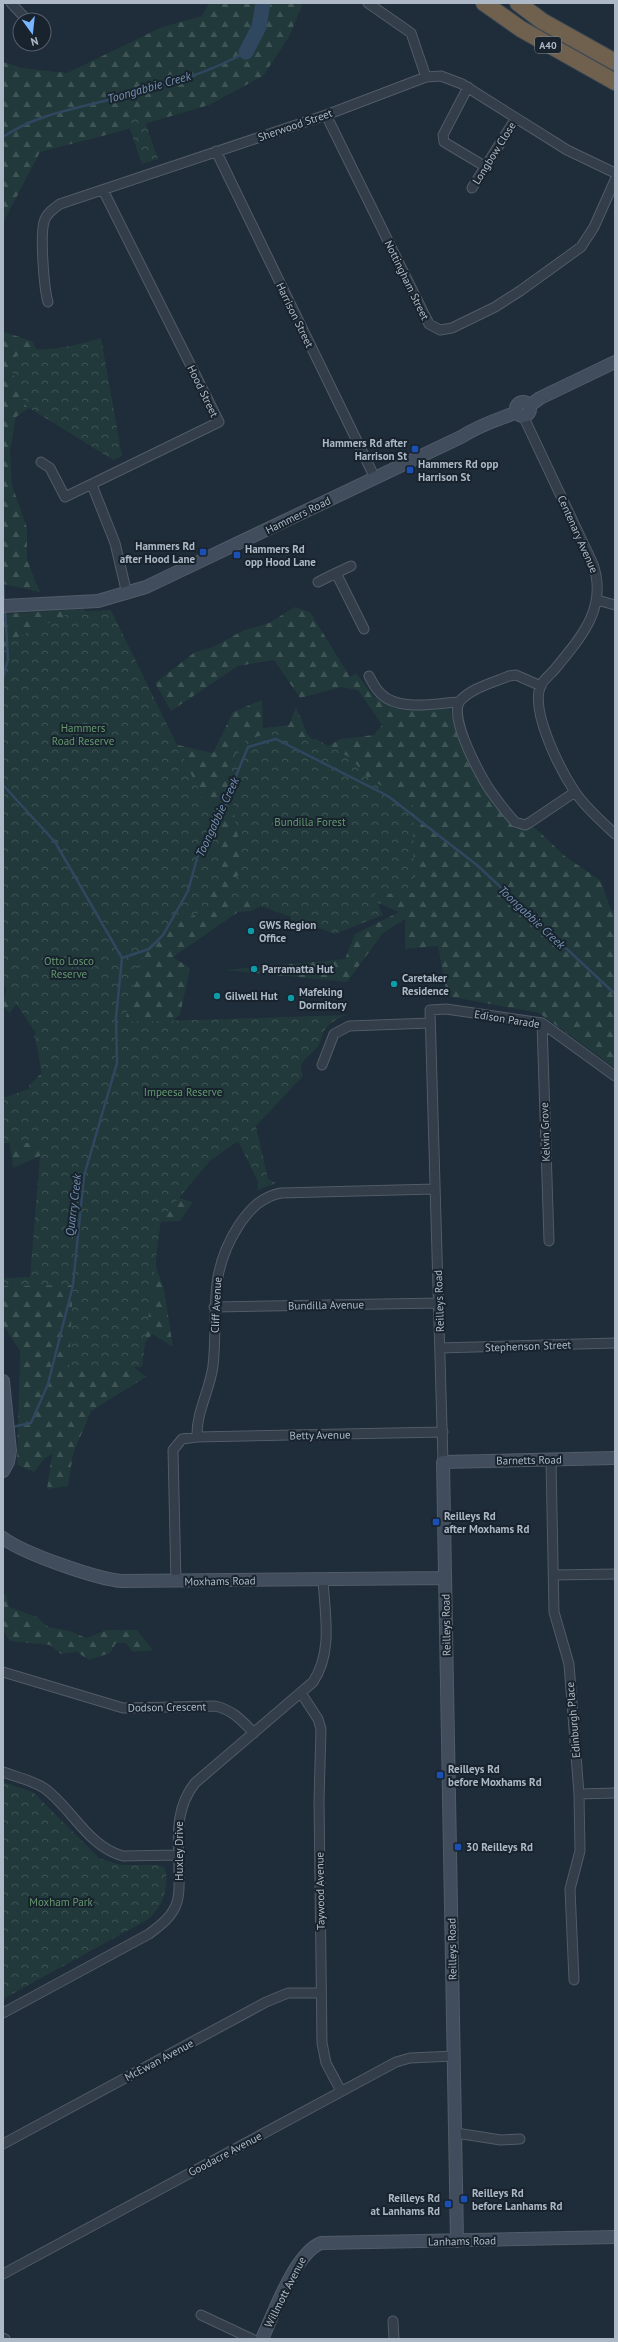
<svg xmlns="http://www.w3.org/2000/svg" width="618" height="2342" viewBox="0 0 618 2342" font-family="'PT Sans',sans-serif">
<defs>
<pattern id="forest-firs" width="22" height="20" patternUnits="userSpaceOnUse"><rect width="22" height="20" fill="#21393a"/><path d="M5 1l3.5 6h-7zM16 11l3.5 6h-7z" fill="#3f5455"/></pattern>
<pattern id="park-crowns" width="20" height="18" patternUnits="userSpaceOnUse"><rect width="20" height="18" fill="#21393a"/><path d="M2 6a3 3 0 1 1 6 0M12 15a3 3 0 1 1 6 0" fill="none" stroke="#3f5455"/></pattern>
</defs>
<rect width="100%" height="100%" fill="#1f2c39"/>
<path fill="url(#forest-firs)" d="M 209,3 L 303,3 L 289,37 L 263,76 L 209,105 L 114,133 L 40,152 L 3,223 L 3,62 L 22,68 L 67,73 L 162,27 L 202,16 Z
M 3,325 L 4,332 L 32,341 L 42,360 L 41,400 L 16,417 L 10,452 L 12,485 L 27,528 L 27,560 L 40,592 L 3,584 Z
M 295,607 L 310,612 L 350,677 L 356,673 L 374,697 L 406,709 L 449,706 L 469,763 L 492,801 L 515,829 L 534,827 L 566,857 L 601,881 L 611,910 L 615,912 L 615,1068 L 539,1013 L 447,996 L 438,946 L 405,949 L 405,919 L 383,933 L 347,982 L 224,970 L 345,959 L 355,934 L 399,912 L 371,900 L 336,928 L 292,923 L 285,894 L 251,911 L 238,912 L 173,957 L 190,968 L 180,1015 L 156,1032 L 319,1045 L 301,1064 L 273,1080 L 246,1144 L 216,1138 L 177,1171 L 180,1198 L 193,1202 L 180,1221 L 157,1222 L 156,1267 L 164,1289 L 173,1347 L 152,1334 L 129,1363 L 146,1377 L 91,1411 L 73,1454 L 68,1486 L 47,1489 L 52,1454 L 44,1459 L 34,1472 L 17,1465 L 20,1351 L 3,1325 L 3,1286 L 6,1284 L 34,1281 L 42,1155 L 13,1168 L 3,1096 L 34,1107 L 29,1085 L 46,1069 L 33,1036 L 59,1032 L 24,993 L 10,1013 L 3,1007 L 3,999 L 10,980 L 3,931 L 3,614 L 84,609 L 88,620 L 161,741 L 213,753 L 233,712 L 262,700 L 263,728 L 289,725 L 296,707 L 307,733 L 320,751 L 340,739 L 374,735 L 382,725 L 358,690 L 341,687 L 300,698 L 274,660 L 238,666 L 171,711 L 155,683 L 195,652 L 213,647 L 244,630 L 269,623 Z
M 3,1594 L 6,1594 L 9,1607 L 37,1617 L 48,1627 L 70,1631 L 86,1638 L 107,1630 L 137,1630 L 153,1650 L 133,1652 L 126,1643 L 116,1643 L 110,1653 L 89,1660 L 77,1652 L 61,1654 L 50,1645 L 10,1641 L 3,1631 Z"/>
<path fill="url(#park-crowns)" d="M 143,116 L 158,159 L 142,164 L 127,121 Z
M 101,338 L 122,456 L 113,460 L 26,406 L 9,364 C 21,345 46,351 64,347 C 77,345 89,341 101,338 Z
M 111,610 L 219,831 L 222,844 L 221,882 L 195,903 L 219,898 L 240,873 L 240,848 L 233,808 L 231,760 L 246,740 L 279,730 L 295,737 L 316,739 L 351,758 L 367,777 L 413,805 L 414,893 L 374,894 L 383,915 L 335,934 L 248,901 L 250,897 L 219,898 L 203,911 L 172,925 L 160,934 L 148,947 L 135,974 L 125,1022 L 348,1015 C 337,1018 326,1024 322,1036 C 321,1040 321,1042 318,1045 C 310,1057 296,1056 303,1076 L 256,1126 L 268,1179 L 276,1183 L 256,1191 L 258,1187 L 258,1182 L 238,1141 L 210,1161 L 161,1219 L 142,1367 L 69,1368 L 73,1285 L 3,1286 L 3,1278 L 30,1277 L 41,1143 L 3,1143 L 3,1098 L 43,1084 L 35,1032 L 3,984 L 3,648 L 16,638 L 72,612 Z
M 3,1782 L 33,1792 L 99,1858 L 121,1865 L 159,1865 L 165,1868 C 170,1888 162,1908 147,1920 L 3,1999 Z"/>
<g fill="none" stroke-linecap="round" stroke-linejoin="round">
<path stroke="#304760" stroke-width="2.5" d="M 3,137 C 38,113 80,108 120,97 C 163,86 207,74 246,52
M 3,579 L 4,602
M 3,678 L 8,659 L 5,609
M 3,785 L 55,842 L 122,958
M 122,958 L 149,949 L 163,935 L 188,891 L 199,851 L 221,812 L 248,747 L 276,739 L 388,796 L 478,866 L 615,994
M 12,1427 L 31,1423 L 48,1384 L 73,1285 L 84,1176 L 117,1063 L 116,1018 L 122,958"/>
<path stroke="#304760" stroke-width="15" d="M 246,52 L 259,27 L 263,3"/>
<g stroke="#505c67" stroke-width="11">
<path id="street" d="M 11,3 L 27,20
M 368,3 L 411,33 L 426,77
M 468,87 L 443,135 L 444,142 L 486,167
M 326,115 L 429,324 L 440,330 L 452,328 L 495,307 L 520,291 L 581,247 L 594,227 L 615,180
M 216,151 L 375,478
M 472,188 L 516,118
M 48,302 C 44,289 40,236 44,222 C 46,214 53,209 60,204 L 326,115 L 426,77 L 441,76 L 462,84 L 567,150 L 615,173
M 525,416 L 526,422 L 593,564 C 608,608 581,637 555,669 C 551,674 544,679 541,685 C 529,710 561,771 575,792 C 586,808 601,821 615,834
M 41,462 L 50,468 L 65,497 L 219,422 L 103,190
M 92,485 L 115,543 L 127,594
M 336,573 L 351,566
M 318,582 L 336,573 L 364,629
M 597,600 L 615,605
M 369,676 C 372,682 376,689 381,694 C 400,712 436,703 459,702
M 541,686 L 516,675 L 509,676 C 495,682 471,688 460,701 C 448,717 481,778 492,793 C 499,803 507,813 515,822 L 525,825 L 529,823 L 575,792
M 542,1023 L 549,1241
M 322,1065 L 334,1034 L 349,1026 L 430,1023
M 214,1307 L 439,1303
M 440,1348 L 615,1343
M 197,1437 L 443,1432
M 551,1460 L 554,1612 L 569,1664 L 579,1794 L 580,1851 L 570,1889 L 574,1980
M 443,1462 L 430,1010 L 446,1009 L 542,1023 L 615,1076
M 554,1575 L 615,1574
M 176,1582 L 173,1450 L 182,1439 L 197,1437 C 196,1412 210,1390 213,1366 C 219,1311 206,1276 239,1225 C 250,1209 261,1197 281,1193 L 435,1189
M 3,1672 L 123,1708 L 215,1706 C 233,1710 241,1720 254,1733
M 301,1693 L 318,1719 L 321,1729 L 319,1801 L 322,2043 L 326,2063 L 341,2091
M 3,1772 C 16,1777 32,1780 44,1788 C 71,1807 88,1847 123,1856 L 179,1855
M 579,1794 L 615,1793
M 3,2013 L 149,1934 C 161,1925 173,1916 177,1902 C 180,1893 179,1883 179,1874 C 179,1841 173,1811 195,1783 L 313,1682 C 333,1652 325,1615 323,1580
M 456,2133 L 501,2140 L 520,2139
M 3,2144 L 266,2002 L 288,1993 L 321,1993
M 3,2274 L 396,2062 L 410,2058 L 454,2056
M 201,2315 L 252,2339
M 393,2321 L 394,2339
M 3,2338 L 5,2339"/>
</g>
<g stroke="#505c67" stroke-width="14">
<path id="secondary" d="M516 409a7 7 0 1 1 14 0a7 7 0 1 1-14 0Z
M 529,406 L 540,398 L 615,362
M 3,606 L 98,601 L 146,587 L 461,437 C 479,425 497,420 517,412
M 3,1381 L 10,1451 L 8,1462 L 3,1471
M 3,1538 C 23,1553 96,1579 122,1581 L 445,1578
M 457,2241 L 443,1462 L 615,1458
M 262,2339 C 274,2313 295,2253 321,2243 L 615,2237"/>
</g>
<g stroke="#3d4954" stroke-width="18">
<path id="highway" d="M 484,3 L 521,29 L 615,82
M 518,3 L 542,21 L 615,62"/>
</g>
<use href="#street" stroke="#333e4a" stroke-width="9"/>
<use href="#secondary" stroke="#414d5d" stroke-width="12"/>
<use href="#highway" stroke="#70614f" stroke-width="16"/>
</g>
<g fill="#1a4fb4" stroke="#18232e" stroke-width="1.5">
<rect x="411" y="445" width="8" height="8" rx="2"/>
<rect x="406" y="466" width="8" height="8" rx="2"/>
<rect x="199" y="548" width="8" height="8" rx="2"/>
<rect x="233" y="551" width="8" height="8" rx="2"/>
<rect x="432" y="1518" width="8" height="8" rx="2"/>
<rect x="436" y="1771" width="8" height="8" rx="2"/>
<rect x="454" y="1843" width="8" height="8" rx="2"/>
<rect x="460" y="2195" width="8" height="8" rx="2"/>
<rect x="444" y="2200" width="8" height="8" rx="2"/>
</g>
<g fill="#0f9aa8" stroke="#18232e" stroke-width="1.5">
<circle cx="251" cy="931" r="4"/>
<circle cx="254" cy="969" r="4"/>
<circle cx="394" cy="984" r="4"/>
<circle cx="217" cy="996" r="4"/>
<circle cx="291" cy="998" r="4"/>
</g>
<g text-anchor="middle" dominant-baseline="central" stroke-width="4" stroke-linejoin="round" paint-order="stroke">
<rect fill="#18232e" stroke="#808c98" stroke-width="1" x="535" y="37" width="26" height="16" rx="3"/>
<g font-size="10" font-weight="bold" fill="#adb9c6">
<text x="548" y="45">A40</text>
</g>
<g font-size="11" fill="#adb9c6" stroke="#18232e">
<text transform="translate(295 125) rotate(-19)">Sherwood Street</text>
<text transform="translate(494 153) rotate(-58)">Longbow Close</text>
<text transform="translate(407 280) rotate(64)">Nottingham Street</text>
<text transform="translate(295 315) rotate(64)">Harrison Street</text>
<text transform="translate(203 391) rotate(64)">Hood Street</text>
<text transform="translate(298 515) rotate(-26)">Hammers Road</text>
<text transform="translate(578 534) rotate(66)">Centenary Avenue</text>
<text transform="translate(507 1019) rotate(9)">Edison Parade</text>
<text transform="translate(545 1132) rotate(-92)">Kelvin Grove</text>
<text transform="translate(439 1301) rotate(-92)">Reilleys Road</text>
<text transform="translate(216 1305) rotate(-87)">Cliff Avenue</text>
<text transform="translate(326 1305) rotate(-1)">Bundilla Avenue</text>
<text transform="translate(528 1346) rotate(-2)">Stephenson Street</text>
<text transform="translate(320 1435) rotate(-1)">Betty Avenue</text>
<text transform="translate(529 1460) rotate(-1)">Barnetts Road</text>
<text transform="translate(220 1581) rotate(-1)">Moxhams Road</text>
<text transform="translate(446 1625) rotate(-91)">Reilleys Road</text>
<text transform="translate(167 1707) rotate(-1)">Dodson Crescent</text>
<text transform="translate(573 1720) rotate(-95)">Edinburgh Place</text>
<text transform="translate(179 1851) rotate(-90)">Huxley Drive</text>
<text transform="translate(320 1891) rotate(-91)">Taywood Avenue</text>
<text transform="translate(452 1949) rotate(-91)">Reilleys Road</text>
<text transform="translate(159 2060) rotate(-28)">McEwan Avenue</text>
<text transform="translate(225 2154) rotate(-28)">Goodacre Avenue</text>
<text transform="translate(462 2241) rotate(-1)">Lanhams Road</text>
<text transform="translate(285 2292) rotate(-63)">Willmott Avenue</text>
</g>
<g font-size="11" font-weight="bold" fill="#adb9c6" stroke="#18232e" text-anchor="start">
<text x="407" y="443" text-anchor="end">Hammers Rd after<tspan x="407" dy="13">Harrison St</tspan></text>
<text x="418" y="464">Hammers Rd opp<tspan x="418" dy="13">Harrison St</tspan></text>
<text x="195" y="546" text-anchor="end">Hammers Rd<tspan x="195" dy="13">after Hood Lane</tspan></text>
<text x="245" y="549">Hammers Rd<tspan x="245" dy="13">opp Hood Lane</tspan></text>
<text x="259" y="925">GWS Region<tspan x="259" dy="13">Office</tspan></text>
<text x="262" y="969">Parramatta Hut</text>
<text x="402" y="978">Caretaker<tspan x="402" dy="13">Residence</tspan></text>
<text x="299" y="992">Mafeking<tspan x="299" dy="13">Dormitory</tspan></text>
<text x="225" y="996">Gilwell Hut</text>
<text x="444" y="1516">Reilleys Rd<tspan x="444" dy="13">after Moxhams Rd</tspan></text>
<text x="448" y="1769">Reilleys Rd<tspan x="448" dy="13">before Moxhams Rd</tspan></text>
<text x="466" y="1847">30 Reilleys Rd</text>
<text x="472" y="2193">Reilleys Rd<tspan x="472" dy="13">before Lanhams Rd</tspan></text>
<text x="440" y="2198" text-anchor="end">Reilleys Rd<tspan x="440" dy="13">at Lanhams Rd</tspan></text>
</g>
<g font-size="11" fill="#63986c" stroke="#18232e">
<text x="83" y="728">Hammers<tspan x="83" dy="13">Road Reserve</tspan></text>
<text x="310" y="822">Bundilla Forest</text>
<text x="69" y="961">Otto Losco<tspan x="69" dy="13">Reserve</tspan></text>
<text x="183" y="1092">Impeesa Reserve</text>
<text x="61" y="1902">Moxham Park</text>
</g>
<g font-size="12" font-style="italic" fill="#7491b1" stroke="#18232e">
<text transform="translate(149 87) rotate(-16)">Toongabbie Creek</text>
<text transform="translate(217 817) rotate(-65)">Toongabbie Creek</text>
<text transform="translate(532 917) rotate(43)">Toongabbie Creek</text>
<text transform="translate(73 1205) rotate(-83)">Quarry Creek</text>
</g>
</g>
<rect width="618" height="2342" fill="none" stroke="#adb9c6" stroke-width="8"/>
<g transform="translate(32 32) rotate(165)"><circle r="19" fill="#18232e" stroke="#545f6b"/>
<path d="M0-3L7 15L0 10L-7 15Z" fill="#7ab6fe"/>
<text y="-6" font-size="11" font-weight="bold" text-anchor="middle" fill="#adb9c6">N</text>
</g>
</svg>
